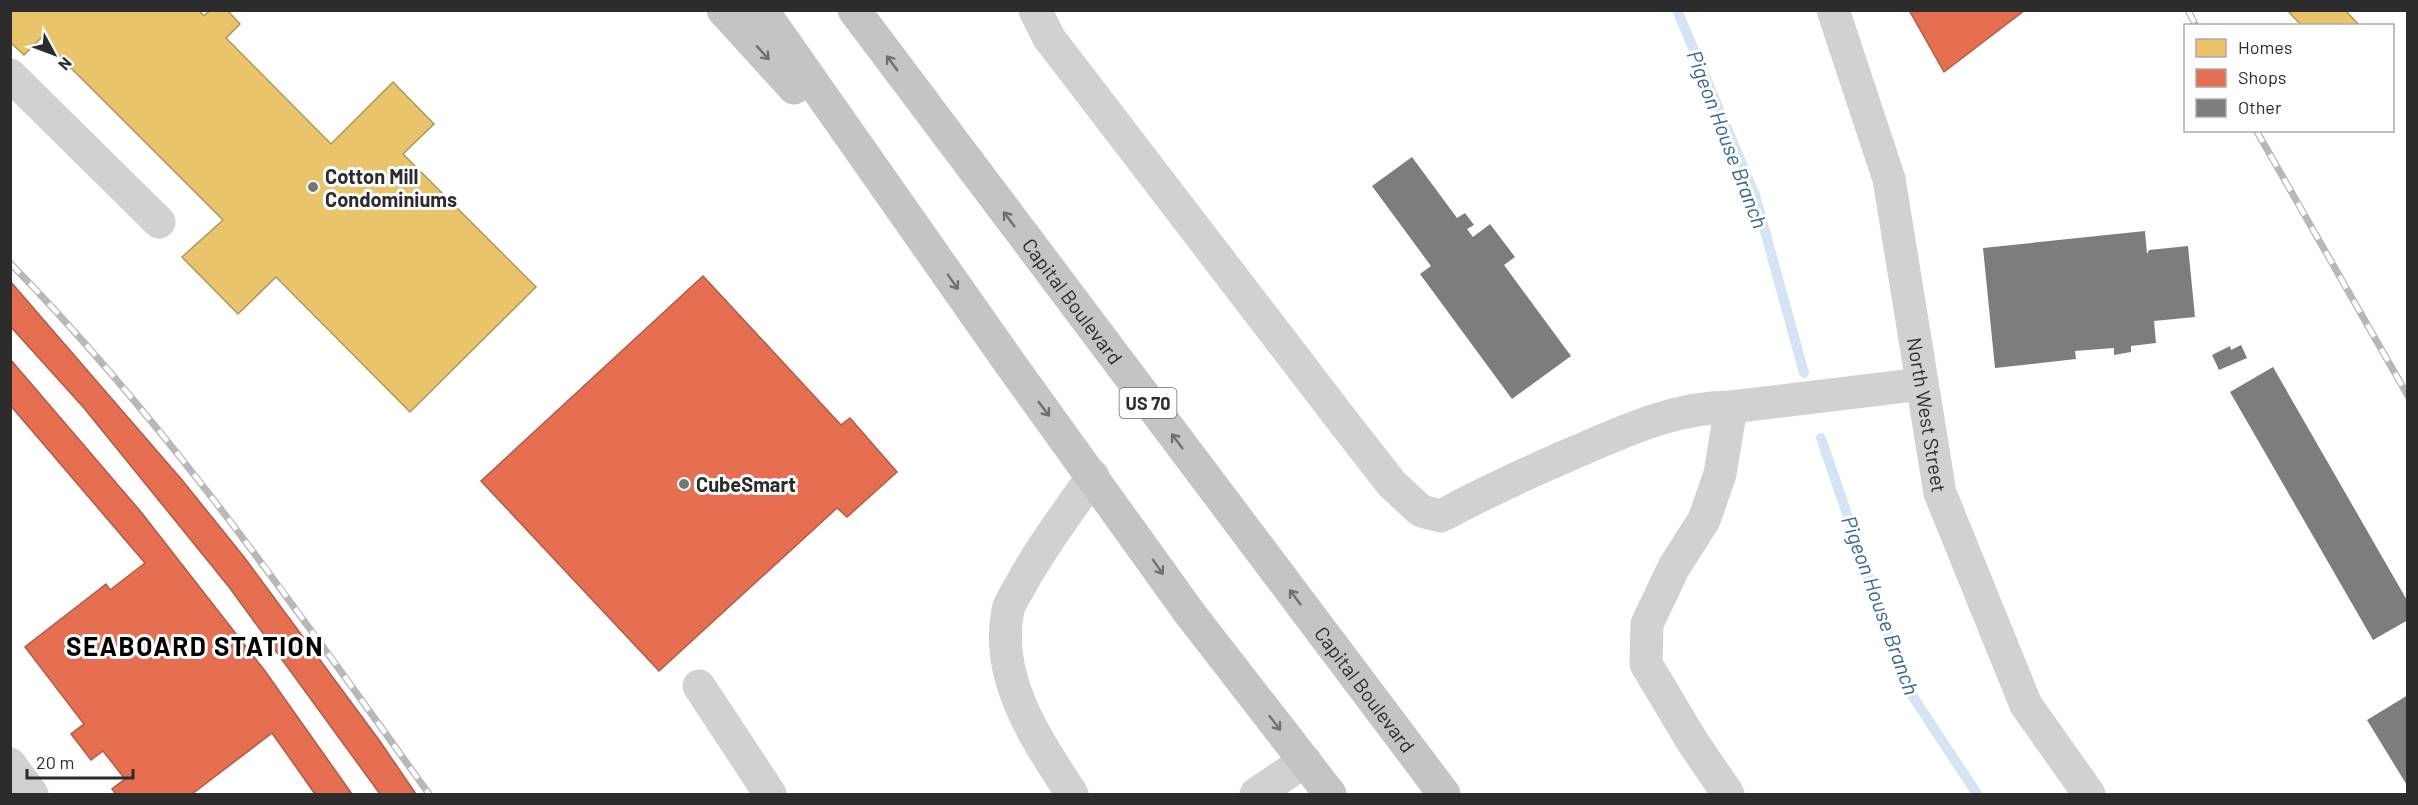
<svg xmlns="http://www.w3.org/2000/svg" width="2418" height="805" viewBox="0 0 2418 805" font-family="Barlow,sans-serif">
  <rect width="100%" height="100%" fill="#fff"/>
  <path fill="#e9c46a" stroke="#b09657" stroke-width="1.5" d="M10,10H199L204,16L210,10H227L240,24L226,38L331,144L393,82L434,124L403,154L536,287L410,412L276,277L238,314L182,257L223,220L41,38L24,55L10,42Z
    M2287,10H2345L2360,26H2302Z"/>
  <path fill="#e76f51" stroke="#af5b46" stroke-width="1.5" d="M1909,10H2025L1944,72Z
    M703,276L841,425L850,418L897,472L847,517L837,508L659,671L481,481Z
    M10,281L182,480L244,557L379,740L416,794H380L229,587L84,408L10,326Z
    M10,359L141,512L265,671L352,794H315L272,733L192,794H116L112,789L125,779L103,751L91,760L71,734L84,724L25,647L106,584L110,590L145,563L10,405Z"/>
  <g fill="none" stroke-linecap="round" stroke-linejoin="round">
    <path stroke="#d4e4f2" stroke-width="10" d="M1677,10L1755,195L1804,373
      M1821,438L1906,686L1977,794"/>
  </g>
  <path fill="#7d7d7d" d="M1412,157L1457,218L1465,213L1474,225L1467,229L1473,237L1490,224L1515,257L1504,265L1571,356L1512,399L1420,274L1431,266L1372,186Z
    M2145,231L2147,254L2149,250L2188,246L2195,317L2154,321L2156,343L2131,346V352L2114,355V348L2075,351L2076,359L1995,368L1983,248Z
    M2241,345L2247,358L2219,370L2212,355L2230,346L2231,350Z
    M2273,367L2408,602V620L2373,640L2230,392Z
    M2408,695V787L2367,720Z"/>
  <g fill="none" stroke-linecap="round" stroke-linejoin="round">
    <g stroke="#d1d1d1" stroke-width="33">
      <path d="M1035,10L1049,38L1345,424L1392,484L1421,511L1441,516C1486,492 1531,471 1578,451C1627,430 1676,407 1731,407L1922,384"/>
      <path id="s1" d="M1833,10L1889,179L1940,493L2026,705L2089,794"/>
      <path d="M10,75L159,222"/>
      <path d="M699,686L770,794"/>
      <path d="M10,764L32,794"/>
      <path d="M1072,794C1037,740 994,679 1008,610C1010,602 1016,593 1020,586C1041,547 1068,512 1093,476"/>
      <path d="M1256,794L1305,761"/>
      <path d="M1728,794L1692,741L1646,664L1647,624L1674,567L1704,520L1720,474L1731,407"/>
    </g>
    <g stroke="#c4c4c4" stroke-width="33">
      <path d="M723,10L794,88"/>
      <path d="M762,10L1009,362L1191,615L1330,794"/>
      <path id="s2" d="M854,10L1444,794"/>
    </g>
    <g stroke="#b8b8b8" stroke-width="7">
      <path id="rail" d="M2188,10L2196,26
        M2256,130L2408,396
        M10,263C168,424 298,612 429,794"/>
    </g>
    <use href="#rail" stroke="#fff" stroke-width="4.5" stroke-dasharray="14" stroke-linecap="butt"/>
  </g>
  <defs><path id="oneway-shaft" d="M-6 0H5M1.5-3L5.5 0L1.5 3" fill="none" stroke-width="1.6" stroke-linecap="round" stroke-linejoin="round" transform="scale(1.5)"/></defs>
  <g stroke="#707070">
    <use href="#oneway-shaft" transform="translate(763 53) rotate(48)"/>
    <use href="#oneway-shaft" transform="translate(892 63) rotate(-126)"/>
    <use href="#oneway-shaft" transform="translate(1009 219) rotate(-127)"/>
    <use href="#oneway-shaft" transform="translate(953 282) rotate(55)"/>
    <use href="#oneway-shaft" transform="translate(1044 409) rotate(53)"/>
    <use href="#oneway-shaft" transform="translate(1177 441) rotate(-127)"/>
    <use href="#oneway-shaft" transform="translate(1158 567) rotate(55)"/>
    <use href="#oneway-shaft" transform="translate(1295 597) rotate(-127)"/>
    <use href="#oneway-shaft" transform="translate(1275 723) rotate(52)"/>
  </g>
  <g fill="#767676" stroke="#fff" stroke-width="2">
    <circle cx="313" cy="187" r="6"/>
    <circle cx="684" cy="484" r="6"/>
  </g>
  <g text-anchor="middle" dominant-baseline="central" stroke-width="6" stroke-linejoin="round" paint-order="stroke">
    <rect fill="#fff" stroke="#6b6b6b" stroke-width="1.5" x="1119.5" y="388" width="57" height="30" rx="4.5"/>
    <g font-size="18" font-weight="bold" fill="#2c2c2c">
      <text x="1148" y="403">US 70</text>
    </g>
    <g font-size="20" font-weight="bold" fill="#2c2c2c" stroke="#fff" text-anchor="start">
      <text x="325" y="176">Cotton Mill<tspan x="325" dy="23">Condominiums</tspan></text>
      <text x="696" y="484">CubeSmart</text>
    </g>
    <g font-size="20" fill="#2c2c2c" stroke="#fff">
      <text stroke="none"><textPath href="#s2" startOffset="364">Capital Boulevard</textPath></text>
      <text stroke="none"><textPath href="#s1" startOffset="417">North West Street</textPath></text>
      <text stroke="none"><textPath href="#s2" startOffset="850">Capital Boulevard</textPath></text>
    </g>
    <g font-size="21" font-style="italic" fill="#346793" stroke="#fff">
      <text transform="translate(1728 139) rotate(69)">Pigeon House Branch</text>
      <text transform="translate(1881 605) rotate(70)">Pigeon House Branch</text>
    </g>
    <g font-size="26" font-weight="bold" letter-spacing="1.5" fill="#000" stroke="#fff">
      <text x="195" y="645">SEABOARD STATION</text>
    </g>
  </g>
  <rect width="2418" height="805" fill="none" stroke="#2c2c2c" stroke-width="24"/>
  <rect x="2184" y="24" width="210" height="108" fill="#ffffff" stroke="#ababab" stroke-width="1.5"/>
  <rect x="2196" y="39" width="30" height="18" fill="#e9c46a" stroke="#ababab" stroke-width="1.5"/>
  <text x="2238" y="54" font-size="18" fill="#2c2c2c">Homes</text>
  <rect x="2196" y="69" width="30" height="18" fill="#e76f51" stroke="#ababab" stroke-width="1.5"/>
  <text x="2238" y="84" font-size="18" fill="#2c2c2c">Shops</text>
  <rect x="2196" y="99" width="30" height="18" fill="#7d7d7d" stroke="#ababab" stroke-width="1.5"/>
  <text x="2238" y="114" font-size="18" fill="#2c2c2c">Other</text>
  <g transform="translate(54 54) rotate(131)" stroke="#ffffff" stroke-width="4.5" paint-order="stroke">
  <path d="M0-4.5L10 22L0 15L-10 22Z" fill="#2c2c2c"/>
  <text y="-9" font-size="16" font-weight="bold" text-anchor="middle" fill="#2c2c2c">N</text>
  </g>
  <path d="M27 769v9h106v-9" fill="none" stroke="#2c2c2c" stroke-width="3"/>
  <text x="36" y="769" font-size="18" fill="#2c2c2c" stroke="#ffffff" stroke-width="4.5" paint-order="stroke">20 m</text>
</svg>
